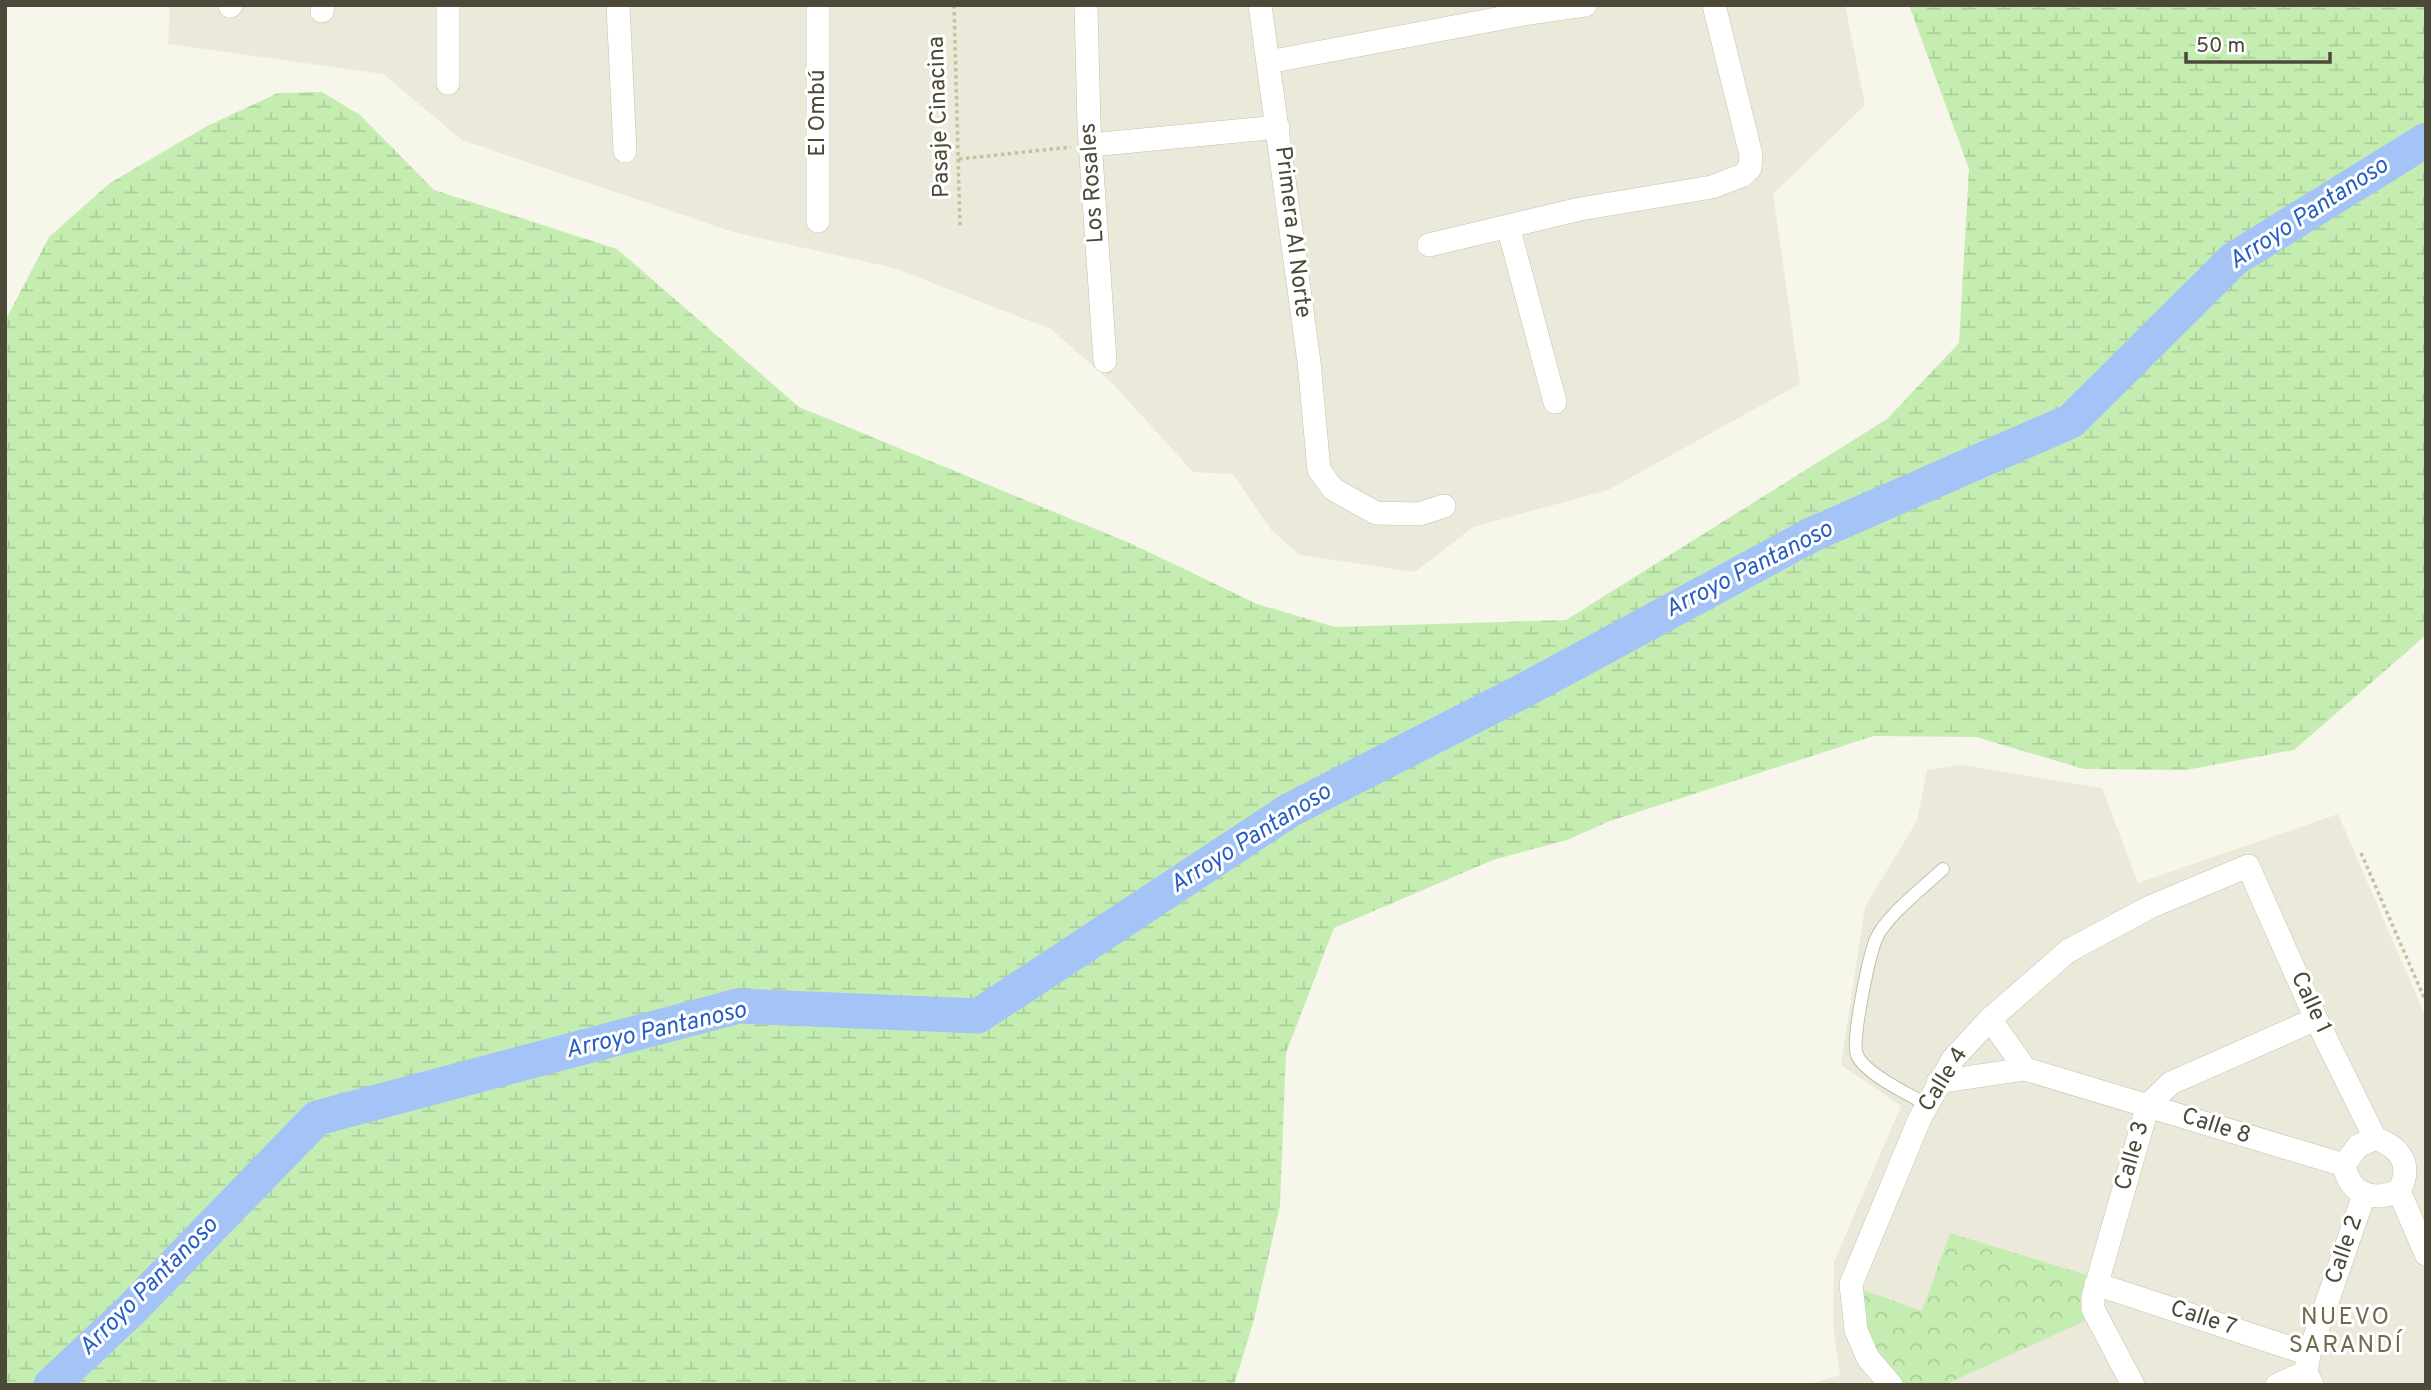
<svg xmlns="http://www.w3.org/2000/svg" width="2431" height="1390" viewBox="0 0 2431 1390" font-family="Overpass,sans-serif">
  <defs>
    <pattern id="wetland-marsh" width="20" height="14" patternUnits="userSpaceOnUse" patternTransform="scale(1.75)"><rect width="20" height="14" fill="#c5edb2"/><path d="M1 5h8M5 5V1M11 12h8M15 12V8" fill="none" stroke="#abcd9a"/></pattern>
    <pattern id="park-crowns" width="20" height="18" patternUnits="userSpaceOnUse" patternTransform="scale(1.75)"><rect width="20" height="18" fill="#c5edb2"/><path d="M2 6a3 3 0 1 1 6 0M12 15a3 3 0 1 1 6 0" fill="none" stroke="#abcd9a"/></pattern>
  </defs>
  <rect width="100%" height="100%" fill="#f7f6eb"/>
  <path fill="#ebe9d9" d="M170,5H1845L1865,105L1773,194L1800,384L1608,490L1473,527L1415,572L1300,555L1272,531L1233,474L1193,472L1112,383L1051,329L894,268L733,232L462,140L383,74L168,44Z
    M1961,765L2102,788L2138,883L2338,814L2426,1018V1385H1807L1840,1375L1833,1326L1834,1262L1901,1106L1841,1065L1865,907L1917,821L1927,770Z"/>
  <path fill="url(#wetland-marsh)" d="M1909,5H2426V635L2294,750L2186,770L2084,769L1976,737L1874,736L1610,821L1567,840L1493,860L1334,928L1286,1053L1280,1205L1254,1320L1234,1385H5V321L49,237L110,183L207,126L278,93L322,92L360,115L434,190L617,249L799,407L1132,544L1257,604L1335,627L1566,620L1887,419L1959,343L1969,169Z"/>
  <path fill="url(#park-crowns)" d="M1950,1233L2087,1275L2084,1288L2087,1320L1944,1385H1898C1879,1358 1854,1324 1864,1290L1922,1311Z"/>
  <g fill="none" stroke-linecap="round" stroke-linejoin="round">
    <path stroke="#a4c3f7" stroke-width="35" d="M51,1385L130,1311L317,1118L738,1006L978,1016L1290,810L1521,692L1811,535L2071,421L2234,259L2426,140"/>
    <g stroke="#c3c1ad" stroke-width="14">
      <path id="lane" d="M1927,1105C1909,1094 1865,1074 1857,1055C1851,1041 1869,956 1876,939C1886,916 1924,887 1943,869"/>
    </g>
    <g stroke="#c3c1ad" stroke-width="24">
      <path id="street" d="M448,5V83
        M618,5L625,151
        M818,5V221
        M1086,5L1089,126L1105,361
        M1260,5L1309,362L1319,470L1333,489L1376,513L1419,514L1444,506
        M230,6L231,5
        M322,11L323,5
        M1268,62L1529,13L1585,5
        M1091,145L1278,127
        M1508,226L1555,402
        M1429,245L1580,209L1712,187L1743,175L1750,168L1751,155L1714,5
        M1990,1019L2025,1069L2344,1165
        M1938,1082L2025,1069
        M2375,1138C2401,1148 2413,1165 2399,1191C2372,1202 2350,1195 2344,1165L2358,1146Z
        M2399,1191L2426,1254
        M2096,1284L2309,1354
        M1891,1385L1868,1358L1856,1330L1851,1284L1920,1118L1953,1059L1990,1019L2068,951L2150,907L2248,866L2316,1019L2375,1138
        M2133,1385L2093,1309V1297L2148,1105L2171,1083L2316,1019
        M2277,1385L2306,1372
        M2312,1385L2306,1372L2309,1354L2364,1195"/>
    </g>
    <path stroke="#c6c19d" stroke-width="3.5" stroke-dasharray="3.5 3.5" stroke-linecap="butt" d="M954,5L960,228
      M959,159L1071,147
      M2361,853L2426,1002"/>
    <use href="#lane" stroke="#fff" stroke-width="12"/>
    <use href="#street" stroke="#fff" stroke-width="23"/>
  </g>
  <g text-anchor="middle" dominant-baseline="central" stroke-width="6" stroke-linejoin="round" paint-order="stroke">
    <g font-size="23" fill="#4c4938" stroke="#fff">
      <text transform="translate(818 113) rotate(-90)">El Ombú</text>
      <text transform="translate(940 117) rotate(-92)">Pasaje Cinacina</text>
      <text transform="translate(1093 183) rotate(-94)">Los Rosales</text>
      <text transform="translate(1292 232) rotate(83)">Primera Al Norte</text>
      <text transform="translate(2310 1003) rotate(65)">Calle 1</text>
      <text transform="translate(1944 1080) rotate(-58)">Calle 4</text>
      <text transform="translate(2216 1127) rotate(18)">Calle 8</text>
      <text transform="translate(2133 1156) rotate(-74)">Calle 3</text>
      <text transform="translate(2345 1250) rotate(-71)">Calle 2</text>
      <text transform="translate(2203 1319) rotate(18)">Calle 7</text>
    </g>
    <g font-size="24" font-style="italic" fill="#265ec3" stroke="#fff">
      <text transform="translate(2309 214) rotate(-33)">Arroyo Pantanoso</text>
      <text transform="translate(1749 570) rotate(-27)">Arroyo Pantanoso</text>
      <text transform="translate(1251 839) rotate(-32)">Arroyo Pantanoso</text>
      <text transform="translate(656 1031) rotate(-13)">Arroyo Pantanoso</text>
      <text transform="translate(149 1287) rotate(-45)">Arroyo Pantanoso</text>
    </g>
    <g font-size="24" letter-spacing="2" fill="#706a4e" stroke="#fff">
      <text x="2346" y="1318">NUEVO<tspan x="2346" dy="28">SARANDÍ</tspan></text>
    </g>
  </g>
  <rect width="2431" height="1390" fill="none" stroke="#4c4938" stroke-width="14"/>
  <path d="M2186 52v10h144v-10" fill="none" stroke="#4c4938" stroke-width="3.5"/>
  <text x="2196" y="52" font-size="21" fill="#4c4938" stroke="#ffffff" stroke-width="5" paint-order="stroke">50 m</text>
</svg>
